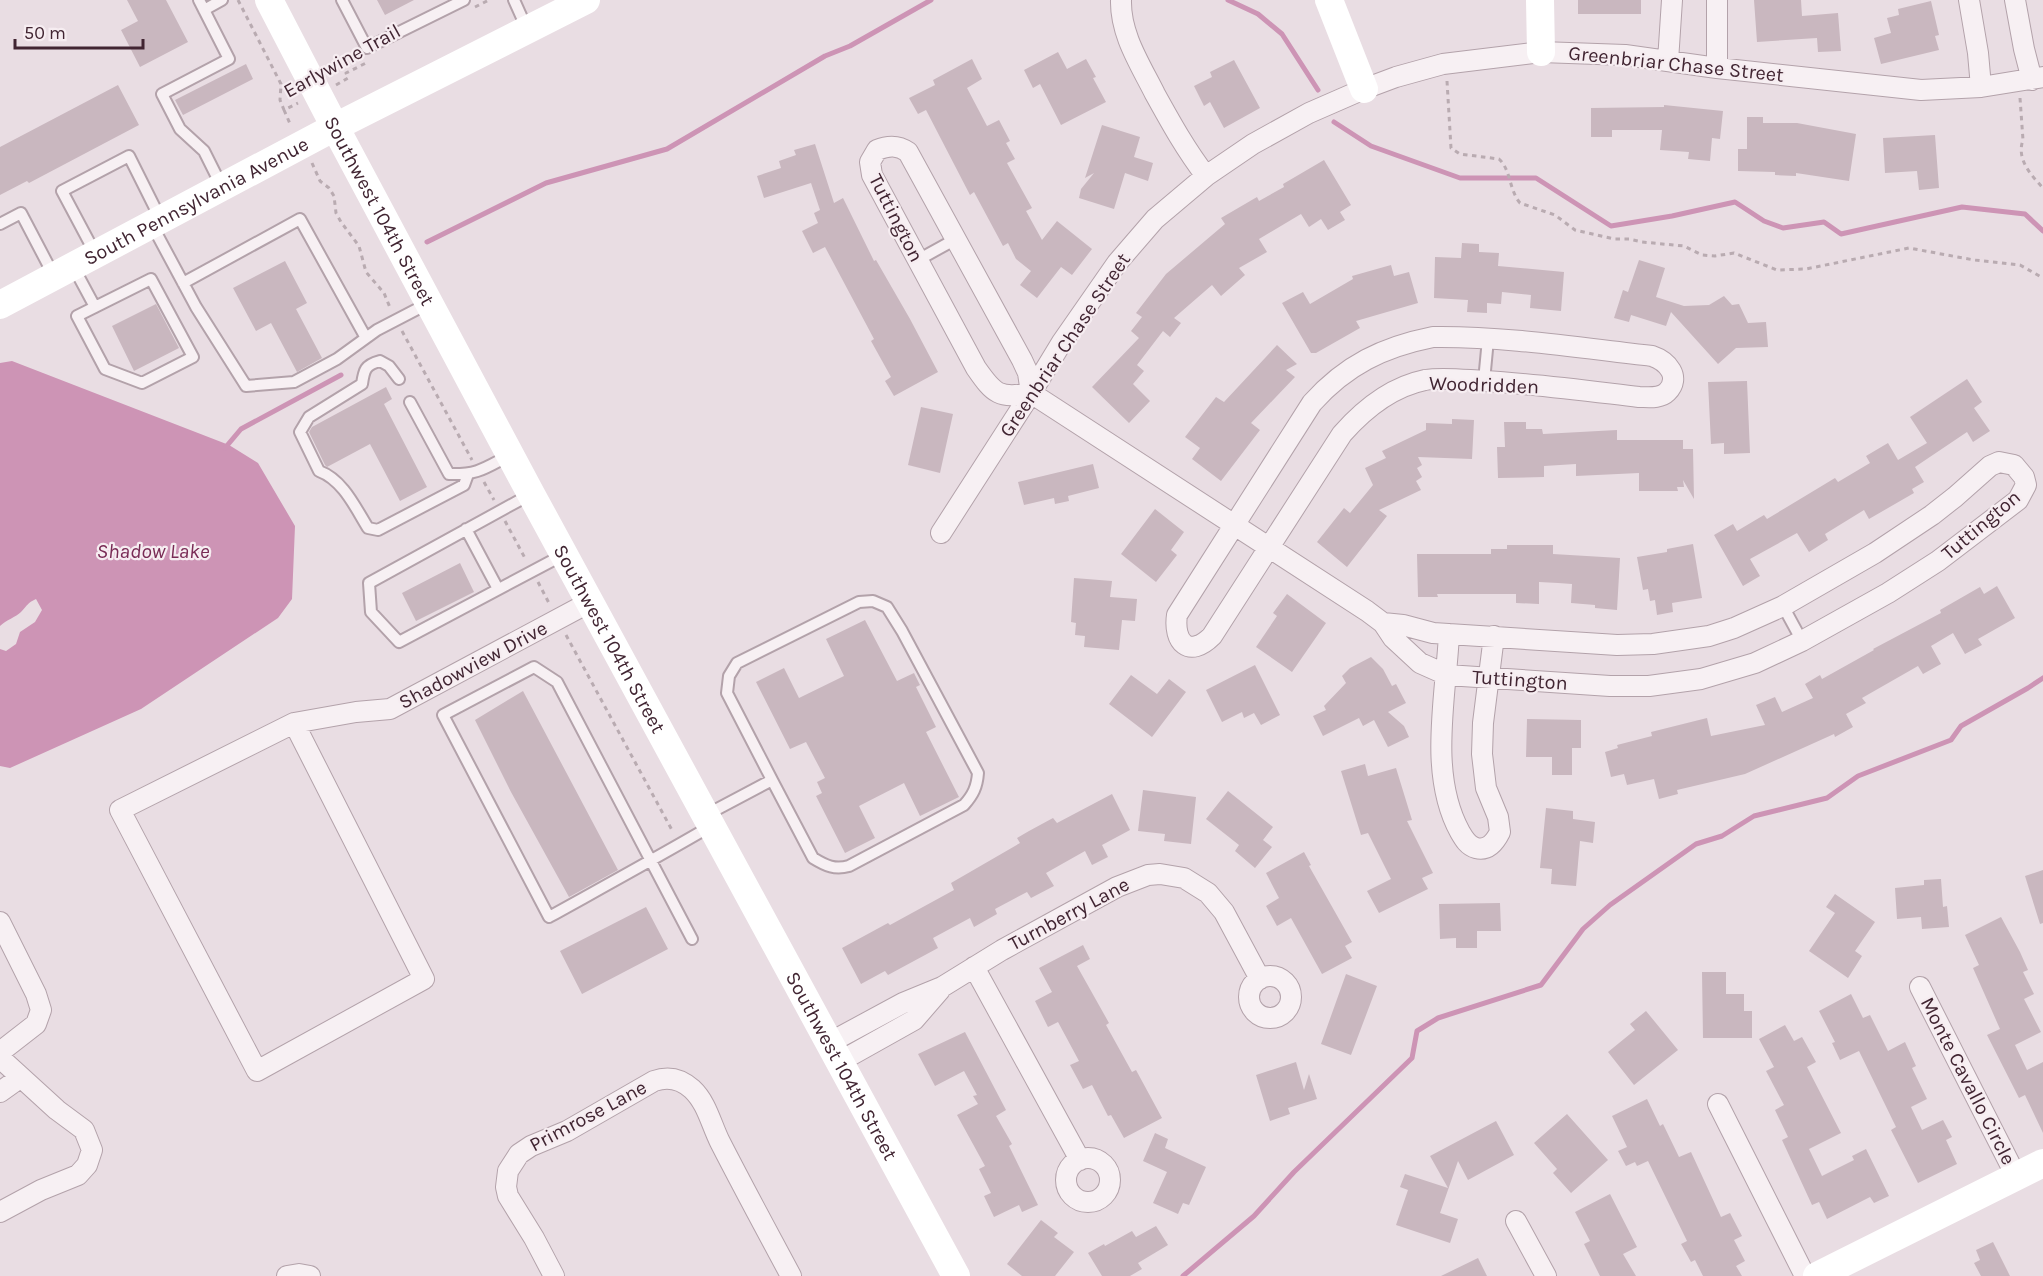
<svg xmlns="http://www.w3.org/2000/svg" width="2043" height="1276" viewBox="0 0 2043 1276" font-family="Karla,sans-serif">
  <rect width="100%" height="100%" fill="#e9dde3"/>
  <path fill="#cd94b5" d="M12,361L229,445L258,463L295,526L292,599L278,618L141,709L10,768L0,766V649L6,651L16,644L20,632L35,622L42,610L36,599C27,603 28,605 21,612C16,617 6,620 0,626V363Z"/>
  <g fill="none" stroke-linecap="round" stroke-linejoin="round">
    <path stroke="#cd94b5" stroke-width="5" d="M1228,0L1258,14L1282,34L1318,90
      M1334,122L1371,146L1460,178H1536L1611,226L1672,216L1735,202L1764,221L1783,228L1824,222L1841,234L1962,207L2025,214L2043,231
      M427,242L546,183L667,149L825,56L850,46L931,0
      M225,448L241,429L341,375
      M1183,1276L1254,1216L1294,1172L1412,1058L1417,1031L1438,1018L1541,985L1583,929L1610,905L1696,844L1722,836L1754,816L1827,798L1858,776L1951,740L1961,726L2028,688L2043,678"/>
  </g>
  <path fill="#c9b7bf" d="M127,0H166L188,42L140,67L121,30L138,21Z
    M377,0H414L385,15Z
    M1578,0H1641V14H1578Z
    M1754,0H1801L1802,16L1838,13L1841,51L1818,52L1817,38L1757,42Z
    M1931,1L1939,35L1935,36L1939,50L1881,64L1874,38L1891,33L1887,18L1899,15L1898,9Z
    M1058,52L1067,69L1086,59L1096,77L1093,78L1106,102L1061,125L1040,84L1033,88L1024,70Z
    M972,59L982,79L967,88L987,126L999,120L1010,141L1006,143L1015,159L1007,163L1032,208L1026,211L1042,240L1057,221L1092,249L1072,275L1061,267L1037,298L1020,285L1031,271L1016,259L1008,243L1003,246L974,192L970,195L926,110L918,114L909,98L935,85L933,80Z
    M1234,60L1260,108L1224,128L1210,102L1204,106L1194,86L1212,77L1210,72Z
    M246,64L253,79L183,115L175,100Z
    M118,85L139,125L29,183L27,181L0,195V147Z
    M1664,105L1723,111L1720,139L1712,138L1710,161L1688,159L1689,152L1660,150L1662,130H1612V137H1591V108L1664,107Z
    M1747,117H1763V123H1797L1856,134L1849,181L1796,173V176L1775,175V172L1738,171V149H1747Z
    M1102,125L1140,137L1134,157L1153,163L1148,181L1125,173L1114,209L1079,198L1081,189L1094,173L1085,178Z
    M1935,135L1939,188L1919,190L1917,171L1885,173L1883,138Z
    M815,144L834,203L843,198L874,261L876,260L910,319L938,372L894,396L885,381L891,377L871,341L874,339L825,247L813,253L802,231L818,223L814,213L820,210L811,183L764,198L757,176L781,168L779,161L796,155L794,150Z
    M1324,160L1351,205L1340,212L1345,220L1328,230L1321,219L1309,227L1301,214L1259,239L1267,252L1239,268L1245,275L1221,296L1212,285L1174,318L1181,323L1170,337L1163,331L1137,365L1144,371L1133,384L1150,401L1129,423L1092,387L1139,338L1131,331L1142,317L1136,313L1166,274L1225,224L1221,218L1257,197L1259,201L1284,187L1283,184Z
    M1462,243L1479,244V252L1499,253L1498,266L1564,272L1561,311L1530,308L1531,295L1502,292L1501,304L1487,303V313L1467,312L1468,300L1434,298L1435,257L1461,258Z
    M1639,260L1665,268L1656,297L1684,306L1709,305L1724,296L1732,305L1739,304L1748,323L1766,322L1768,347L1736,348L1718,364L1671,312L1666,326L1631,315L1629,322L1614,318L1623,290L1628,292Z
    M285,261L307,303L296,309L322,358L297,372L271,323L256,331L233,288Z
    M1391,265L1394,276L1409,272L1418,303L1356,321L1360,328L1316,353H1311L1282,303L1303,292L1310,304L1353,279L1352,276Z
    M156,304L179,348L134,371L112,326Z
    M1277,345L1297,364L1286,370L1295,377L1251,423L1260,430L1221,481L1192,459L1200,448L1185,437L1216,397L1224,402Z
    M1967,379L1982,402L1974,408L1990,431L1973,442L1967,432L1915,467L1924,482L1912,489L1914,493L1869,519L1864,510L1825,534L1828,540L1809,552L1797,533L1750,559L1760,576L1743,586L1714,535L1733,524L1737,531L1764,515L1767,519L1835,478L1838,482L1870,463L1866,456L1888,443L1898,460L1927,443L1910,417Z
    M1747,381L1750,453L1724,454V443L1711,444L1708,382Z
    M386,387L392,399L384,404L427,487L400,501L370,444L327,467L325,465L309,432L312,427Z
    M921,407L953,414L940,473L908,465Z
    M1452,419L1474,420L1472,459L1418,457L1422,465L1417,468L1422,477L1416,481L1421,490L1379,510L1387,516L1347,567L1317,542L1344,508L1350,513L1373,485L1365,468L1386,458L1382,451L1426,430V423L1452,424Z
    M1504,422H1526V429H1542L1543,434L1617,430V440H1683V449H1693L1694,499L1683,480L1684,487H1677L1678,491H1639V473L1576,476V464L1544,466V477L1498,478L1497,447H1505Z
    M1093,464L1099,488L1068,496L1069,501L1055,504L1054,498L1024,505L1018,482Z
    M1155,509L1184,532L1171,550L1177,555L1156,582L1121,554Z
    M1693,544L1702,598L1672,603L1673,612L1657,615L1655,600L1650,601L1648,589L1643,590L1637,557L1667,552V549Z
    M1507,545H1553V554L1620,558L1617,610L1595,608V605L1571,603L1572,584L1558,583L1539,582V604L1516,603V594H1437L1438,597H1418L1417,554H1491V549H1507Z
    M460,563L474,592L416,621L402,593Z
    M1074,578L1112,581L1110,597L1137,599L1135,621L1122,620L1119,650L1084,647L1085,636L1075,635L1076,623L1071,622Z
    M1997,586L2015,618L1978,639L1982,645L1965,654L1953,633L1931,646L1941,664L1923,674L1918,666L1862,698L1866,703L1846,714L1853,727L1835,737L1834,734L1745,774L1677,790L1678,794L1659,799L1654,779L1627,785L1624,774L1611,777L1605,752L1618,748L1617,745L1652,736L1651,732L1707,718L1711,736L1765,725L1756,705L1775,697L1782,712L1813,698L1805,684L1820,675L1822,679L1874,650L1873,649L1941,613L1940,610L1980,587L1984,594Z
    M1287,594L1326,623L1292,672L1256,647L1277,616L1273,613Z
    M865,620L897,681L914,673L920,685L916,687L936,727L926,732L959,797L920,816L904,783L859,806L875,838L845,853L816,796L822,793L817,782L825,778L806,742L790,749L756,682L784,668L799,698L844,676L826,639Z
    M1371,657L1383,669L1392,686L1396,684L1406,703L1388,712L1404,726L1409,737L1388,747L1374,720L1363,726L1359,718L1323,736L1313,716L1326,710L1324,706L1346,683L1342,676L1350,668Z
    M1255,665L1280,715L1261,725L1254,713L1244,718L1242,712L1222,722L1206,690Z
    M1131,675L1157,694L1169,679L1186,692L1152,737L1109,704Z
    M523,691L618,870L569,897L511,792L475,720Z
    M1527,719L1581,720V748H1572V775H1552V757H1526Z
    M1365,764L1368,776L1396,768L1412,820L1407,821L1433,873L1422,878L1428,889L1379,913L1367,891L1391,879L1368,833L1361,835L1341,771Z
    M1143,790L1196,797L1191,844L1164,841L1165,834L1138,831Z
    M1228,791L1273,827L1263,840L1272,847L1255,868L1235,851L1239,845L1206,819Z
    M1112,794L1130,830L1102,845L1108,857L1092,865L1085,851L1046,873L1054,886L1031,898L1027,892L995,909L997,914L974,927L970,918L933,938L938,948L888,975L885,971L861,984L842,948L888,923L890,925L954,890L951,883L1020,843L1017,838L1029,831L1053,818L1057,823Z
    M1546,808L1573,811V819L1595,822L1593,843L1580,841L1576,886L1551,884L1552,869L1540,868Z
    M1304,852L1311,865L1309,866L1352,942L1345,946L1352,958L1322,974L1291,918L1277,926L1266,906L1279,898L1266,873Z
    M2043,870V923L2040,924L2025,876Z
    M1941,879L1943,907L1947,906L1949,927L1922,929L1921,917L1897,919L1895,888L1924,885V880Z
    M1835,894L1875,922L1855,951L1862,956L1848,978L1809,951L1835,913L1826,907Z
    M1500,903L1501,931H1477V948H1456V938L1440,939L1439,904Z
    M646,907L668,949L582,994L560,951Z
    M2001,917L2020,952L2028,970L2023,972L2034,994L2024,999L2041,1032L2015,1045L2027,1070L2043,1062V1133L2025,1095L2019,1098L1987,1035L2000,1029L1973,968L1979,965L1965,935Z
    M1083,945L1090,959L1077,966L1109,1023L1106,1025L1132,1072L1136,1070L1162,1118L1124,1138L1111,1115L1108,1116L1092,1085L1083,1089L1070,1065L1079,1061L1058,1022L1048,1027L1035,1001L1052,992L1039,968Z
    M1702,972H1726V994H1744V1011H1752V1038H1703Z
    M1346,974L1377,986L1351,1055L1321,1044Z
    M1851,994L1863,1018L1870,1015L1888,1051L1905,1042L1916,1066L1912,1068L1927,1099L1911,1107L1922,1130L1943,1120L1952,1137L1946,1140L1957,1164L1918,1183L1891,1130L1896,1127L1859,1051L1840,1060L1832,1043L1835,1042L1819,1011Z
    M1646,1011L1678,1050L1634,1085L1608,1052L1635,1030L1630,1024Z
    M1785,1025L1794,1041L1802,1037L1816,1062L1807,1067L1841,1133L1809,1149L1822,1176L1854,1160L1852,1156L1866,1149L1889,1196L1874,1203L1870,1197L1827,1219L1819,1202L1812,1205L1782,1140L1788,1137L1775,1110L1784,1105L1766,1071L1774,1067L1759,1039Z
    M965,1032L1006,1110L996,1116L1012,1144L1009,1146L1038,1205L1022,1212L1019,1205L994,1217L984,1196L991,1193L979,1169L985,1166L957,1115L978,1104L973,1096L977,1095L964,1071L935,1086L918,1054Z
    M1296,1062L1304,1090L1309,1074L1317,1099L1288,1108L1290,1114L1270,1121L1256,1075Z
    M1647,1099L1660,1126L1663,1124L1679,1157L1691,1152L1721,1217L1730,1213L1742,1236L1734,1240L1745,1261L1736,1266L1742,1276H1703L1695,1260L1691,1262L1681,1244L1687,1241L1648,1161L1637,1166L1635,1162L1626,1166L1618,1151L1627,1147L1612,1116Z
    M1567,1114L1608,1160L1571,1193L1553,1173L1557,1169L1534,1143Z
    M1496,1121L1514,1155L1468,1180L1458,1161L1440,1213L1458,1219L1450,1243L1396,1225L1408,1190L1400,1187L1405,1174L1448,1188L1430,1156Z
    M1155,1133L1168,1139L1165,1148L1206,1167L1189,1205L1183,1203L1178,1214L1153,1203L1167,1172L1143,1161Z
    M1610,1194L1637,1247L1623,1254L1636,1276H1600L1584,1244L1590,1241L1575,1212Z
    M1041,1220L1058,1233L1054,1237L1074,1252L1055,1276H1022L1007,1264Z
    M1156,1226L1168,1245L1138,1263L1142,1269L1130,1276H1102L1088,1253L1104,1244L1105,1246L1132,1231L1136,1237Z
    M1993,1242L2010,1276H1981L1974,1263L1980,1260L1976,1250Z
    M1478,1258L1487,1276H1441Z"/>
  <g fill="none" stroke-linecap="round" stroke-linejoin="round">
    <g stroke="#b3a2aa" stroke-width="14">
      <path id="lane" d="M199,0L229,59L162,94L180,129L204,151L222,187
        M342,0L367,48L464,0
        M514,0L527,29
        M204,10L222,0
        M0,224L21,213L54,276
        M152,225L196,307L246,386L294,382L337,359L377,330L427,304
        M95,253L62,191L129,156L161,220
        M918,260L956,239
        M74,268L95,307
        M151,279L193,357L142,383L105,369L77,316Z
        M183,283L300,219L366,338
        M399,379L389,366L380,361C365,365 364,370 362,384L309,417L300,432L319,471C343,480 355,507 368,528L378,530L464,485L468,474
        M1484,381L1488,339
        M410,402L449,474C478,475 485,468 510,455
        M531,494L369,583L371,612L399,642L563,555
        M466,529L498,589
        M1783,606L1802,641
        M706,815L772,780L813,858C826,866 835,870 849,866L964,805C973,795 977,787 978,773L902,631L887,607L873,601L859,602L737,663L729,676L727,693L772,780
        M692,939L557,682L534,667L443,715L549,917C603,887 658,857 711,826"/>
    </g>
    <g stroke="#b3a2aa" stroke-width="22">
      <path id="street" d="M1121,0C1120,34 1140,64 1155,94C1171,123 1186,150 1206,176
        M1969,0L1978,53L1981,87
        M2015,0L2024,49L2032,80
        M1668,61L1672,0
        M1717,68V0
        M1433,337C1506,336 1580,348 1652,356C1667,361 1682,377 1667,392C1660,399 1648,397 1639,397C1588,391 1536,384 1484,381C1465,380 1444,377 1425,380C1391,387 1364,409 1342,434L1212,636C1189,659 1173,642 1177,615L1312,403C1346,365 1383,347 1433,337Z
        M1031,393L1028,373L1022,360L908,152C898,145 889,145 877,150L870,162L872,175L976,368C994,394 999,399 1031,393L1367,611L1383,623L1393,638L1420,663L1447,675L1610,686H1649L1701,679L1755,663L1802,641L1888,593L1938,561L2018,500L2026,485L2024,477L2014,465L1999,462L1990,466L1955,497L1932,515L1875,553L1783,606L1734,628L1709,636L1653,644L1617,645L1433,633L1403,625L1383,623
        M941,533L1031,393L1062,342L1117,263L1155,219L1206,176L1253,144L1309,113L1364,89L1396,77L1443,64L1541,52L1625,55L1717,68L1921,90L1981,87L2043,77
        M1449,634C1446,697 1428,774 1460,832C1464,839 1468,846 1476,848C1488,851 1495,842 1500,832L1498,817L1486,788L1482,754L1483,723L1494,636
        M294,723L424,979L257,1071L120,810L294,723L356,712L390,709L590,602
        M0,922L36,994L41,1010L36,1024L0,1052
        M974,967L1080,1160
        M1249 997a21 21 0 1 1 42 0a21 21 0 1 1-42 0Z
        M1920,987L2016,1176
        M829,1043L903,1003L942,987L1002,950L1117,887L1148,875L1160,874L1184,878L1208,893L1224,912L1260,979
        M0,1058L57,1110L84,1130L92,1150L87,1165L78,1175L41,1190L0,1212
        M839,1062L914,1020L940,990
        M0,1092L21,1077
        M1718,1104L1805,1276
        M1066 1180a22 22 0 1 1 44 0a22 22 0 1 1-44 0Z
        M1516,1221L1546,1276
        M287,1276L299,1274L310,1276
        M554,1276L534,1238L508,1196L506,1187L508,1171L519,1154L531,1146L567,1131L654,1081C668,1076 681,1079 692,1089C707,1103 711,1124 720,1142C743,1187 767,1231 791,1276"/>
    </g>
    <path stroke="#b9abb1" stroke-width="3" stroke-dasharray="4.5 4.5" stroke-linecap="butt" d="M238,0L281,84L280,100L284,110L298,103
      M475,7L489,0
      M1447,81L1451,148L1460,154L1499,159C1511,170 1509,190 1520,203L1555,215L1575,230L1614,239H1629L1642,242L1684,246L1702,255L1715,256L1734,253L1777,270L1806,269L1909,248L1974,260L2020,265L2043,278
      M336,85L348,78L346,73L368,62
      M2020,98L2023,140C2016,159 2031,175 2043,188
      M284,110L291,126
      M312,163L320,181L329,188L334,196L336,213L341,222L359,246L366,272L384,293L391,310
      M402,331L472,460
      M484,482L494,500
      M505,521L526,560
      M538,582L550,605
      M566,635L673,832"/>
    <use href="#lane" stroke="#f7f0f3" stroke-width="10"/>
    <use href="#street" stroke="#f7f0f3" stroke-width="20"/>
    <g stroke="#fff" stroke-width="28">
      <path id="s1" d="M269,0L335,127L531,494L956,1276"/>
      <path d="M1329,0L1364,89"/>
      <path d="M1540,0L1541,52"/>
      <path id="s2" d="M0,305L335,127L586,0"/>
      <path d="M1817,1276L2043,1163"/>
    </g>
  </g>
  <g text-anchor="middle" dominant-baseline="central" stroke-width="4.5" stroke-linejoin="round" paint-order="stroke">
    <g font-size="20" fill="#412532" stroke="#f6edf1">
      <text transform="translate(342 61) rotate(-29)">Earlywine Trail</text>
      <text transform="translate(1676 64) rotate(6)">Greenbriar Chase Street</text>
      <text stroke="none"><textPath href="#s2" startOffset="222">South Pennsylvania Avenue</textPath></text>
      <text stroke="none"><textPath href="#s1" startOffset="238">Southwest 104th Street</textPath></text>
      <text transform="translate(896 218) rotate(63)">Tuttington</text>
      <text transform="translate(1065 345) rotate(-56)">Greenbriar Chase Street</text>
      <text transform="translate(1484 385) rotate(2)">Woodridden</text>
      <text transform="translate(1981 525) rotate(-40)">Tuttington</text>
      <text stroke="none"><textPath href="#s1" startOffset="724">Southwest 104th Street</textPath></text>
      <text transform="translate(473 665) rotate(-28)">Shadowview Drive</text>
      <text transform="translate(1520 680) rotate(4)">Tuttington</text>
      <text transform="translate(1069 914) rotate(-28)">Turnberry Lane</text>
      <text stroke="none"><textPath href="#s1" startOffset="1210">Southwest 104th Street</textPath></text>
      <text transform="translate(1968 1081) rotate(63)">Monte Cavallo Circle</text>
      <text transform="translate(588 1116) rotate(-28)">Primrose Lane</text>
    </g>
    <g font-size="21" font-style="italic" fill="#792b55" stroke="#f6edf1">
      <text x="153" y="551">Shadow Lake</text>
    </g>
  </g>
  <path d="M15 39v9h128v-9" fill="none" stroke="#412532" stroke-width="3"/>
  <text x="24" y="39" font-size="18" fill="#412532" stroke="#f6edf1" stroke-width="4.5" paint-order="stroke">50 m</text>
</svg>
